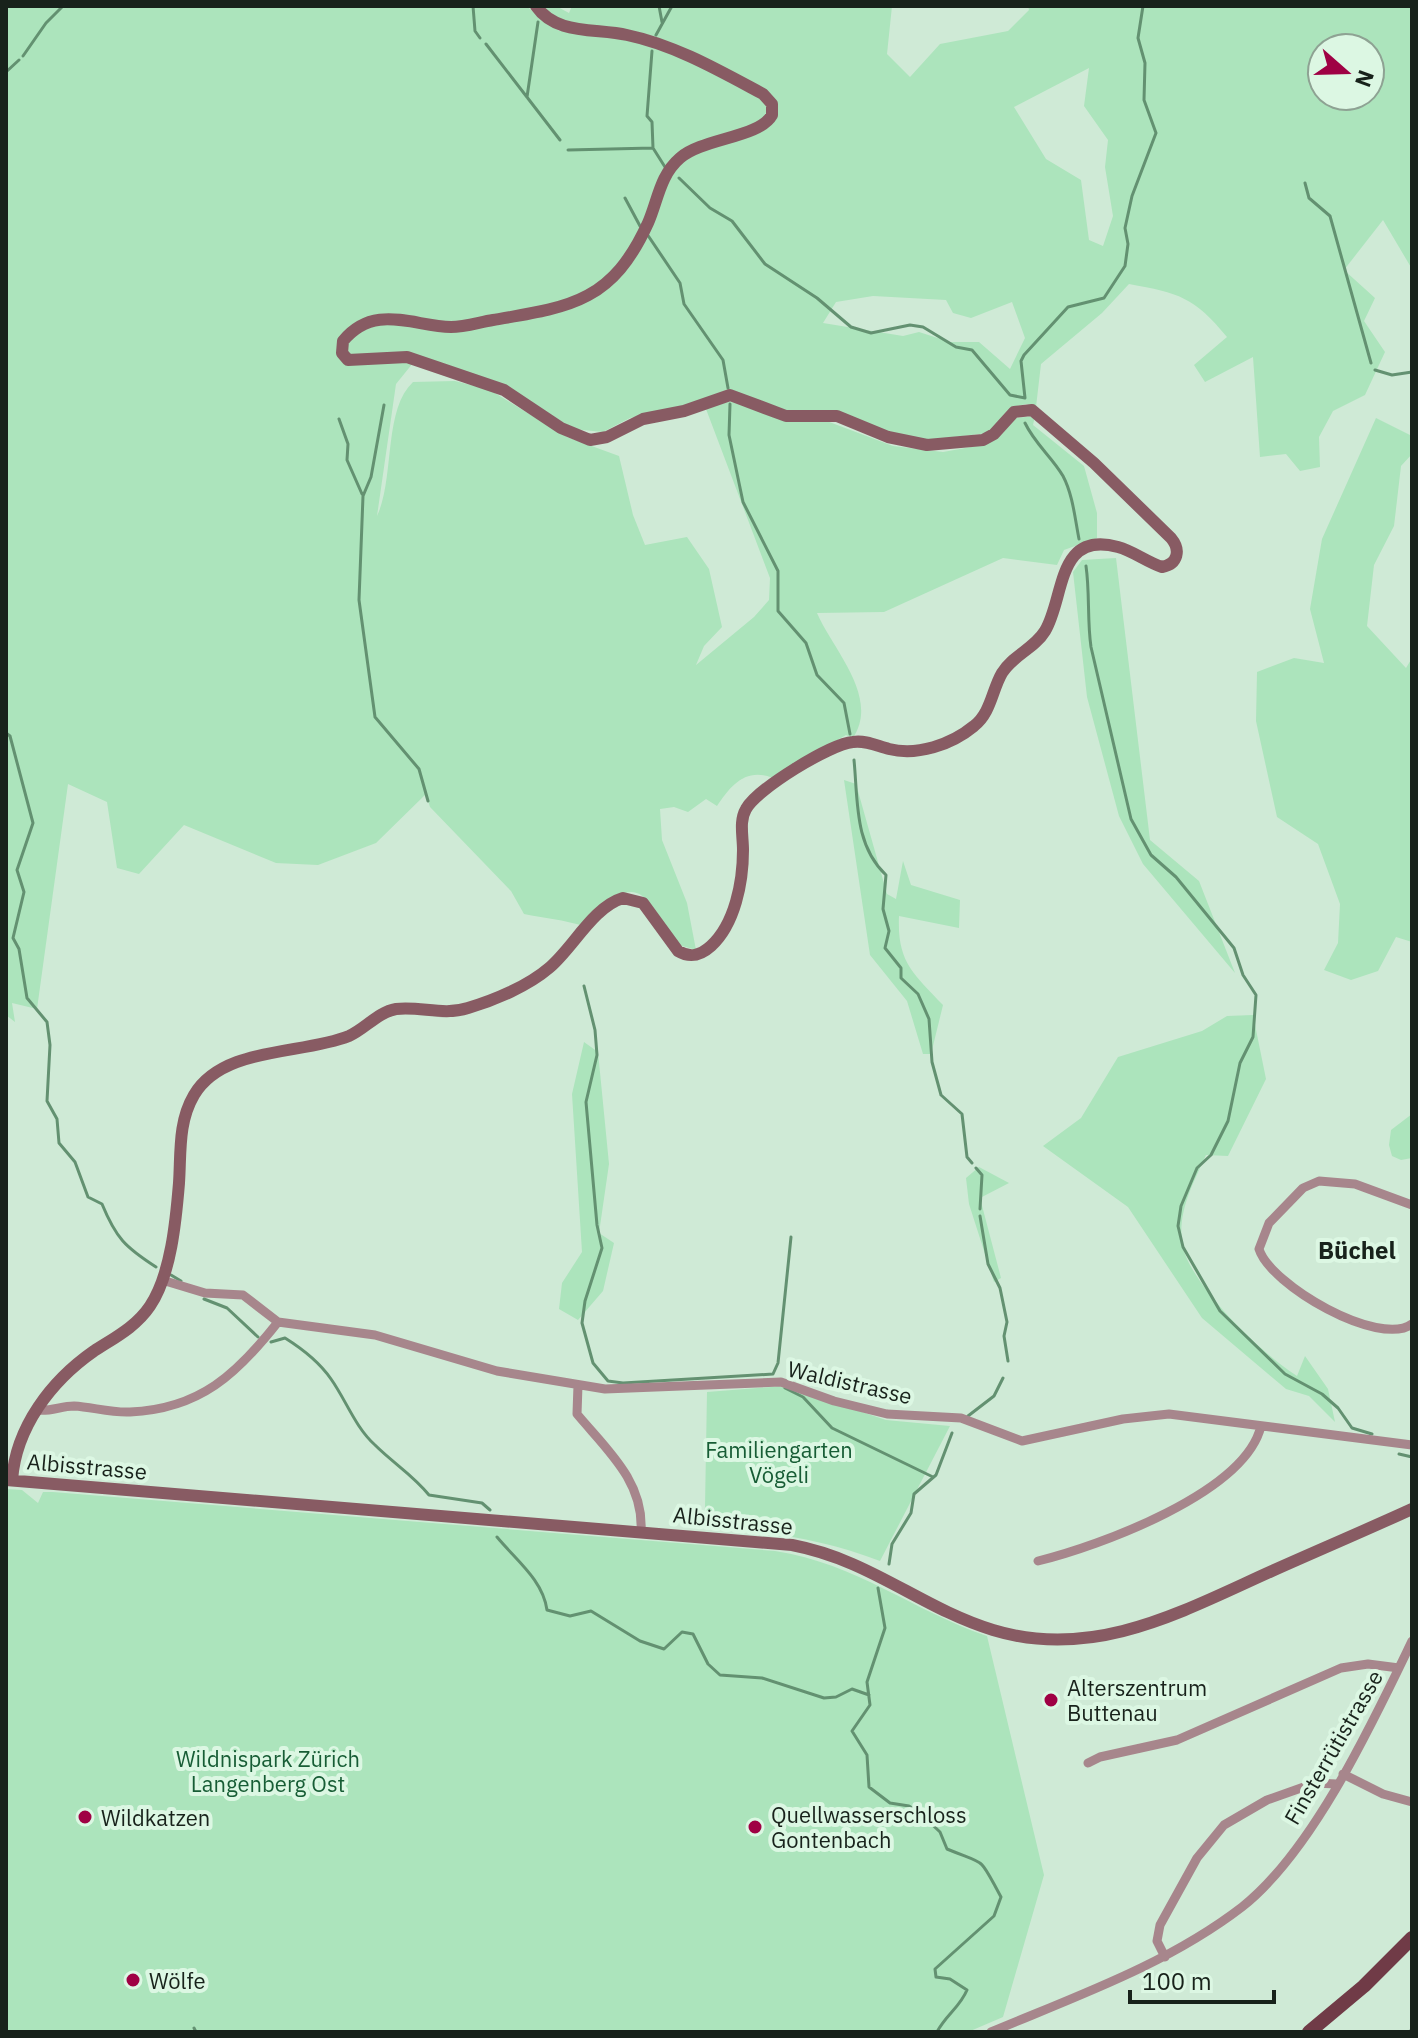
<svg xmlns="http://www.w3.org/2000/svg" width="1418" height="2038" viewBox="0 0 1418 2038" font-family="'IBM Plex Sans',sans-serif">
  <rect width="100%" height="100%" fill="#cfead6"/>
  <path fill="#ace4bc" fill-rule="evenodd" d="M6,6H526L559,31L562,30L542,6H556L569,13L572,6H892L887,54L910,77L940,44L1008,31L1029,10L1028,6H1412V269L1383,220L1344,270L1375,298L1364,321L1385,352L1365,395L1333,411L1319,437L1320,467L1300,471L1286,454L1260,457L1253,357L1205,382L1194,365L1227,337C1194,297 1179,293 1129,284L1102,313L1041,364L1036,407L1026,404L1014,407L988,433L929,440L772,407L729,389L697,403L630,418L603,432L573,429L507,386L413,363L396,384L377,516C395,478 383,410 413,382L455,381L490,390L567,437L619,456L633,515L645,545L687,537L709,569L722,627L704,646L696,665L754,617L769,600L770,578L706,409L722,402L736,401L788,422L824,420L893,446L943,452L982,445L1015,418L1035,416L1033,425L1084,466L1097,513V538L1064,550L1057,565L1003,558L884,612L817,613C833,650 880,697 853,738L846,735L773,778C746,767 731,785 717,806L706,799L688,812L674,807L660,809L662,840L687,903L696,950L679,945C641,889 638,869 584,926C564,920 544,918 524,914L511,891L430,807L426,794L376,843L318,865L276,863L184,825L139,874L117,868L107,802L68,784L37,1009L12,1003L15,1022L6,1015ZM1322,48H1370V96H1322ZM1089,68L1084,106L1108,140L1105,167L1113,216L1103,246L1089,240L1081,180L1046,159L1014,107ZM873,296L946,300L953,313L971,318L1012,302L1025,338L1010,369L979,342H950L919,332L903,336L823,323L836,302Z
    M1376,418L1412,436V454L1401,466L1394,526L1374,565L1367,626L1406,668L1412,658V942L1396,937L1378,971L1351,980L1324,970L1338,943L1340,904L1318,844L1277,817L1256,721L1257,672L1294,658L1324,663L1310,609L1322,539Z
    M1116,558L1150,840L1199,881L1235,973L1143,864L1119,816L1087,697L1073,572L1082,560Z
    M844,780L856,784L887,894L896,899L903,861L911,885L960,900L959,928L899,916C897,962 913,973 943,1005L931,1054H923L907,1001L870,955Z
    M1253,1015L1266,1079L1228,1156L1206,1155C1193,1184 1178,1210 1182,1243C1188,1283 1263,1355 1297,1376L1305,1356L1328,1389L1335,1422L1309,1396L1286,1389L1202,1318L1128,1207L1043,1146L1081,1118L1118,1057L1202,1031L1227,1016Z
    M584,1042L598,1052L609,1164L599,1233L614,1243L603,1291L578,1320L559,1309L562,1283L582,1252L572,1094Z
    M1412,1114V1158L1401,1160L1392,1156L1389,1145L1391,1130Z
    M979,1167L1009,1183L980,1198L1001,1278L994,1282L969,1204L966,1178Z
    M784,1386L886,1420L950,1426L880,1561C818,1537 766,1532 700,1526L705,1507L707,1392Z
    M6,1489L22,1490L38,1503L43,1492H53L775,1551C858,1564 911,1610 987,1636L1044,1875L1003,2017L968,2032H6Z"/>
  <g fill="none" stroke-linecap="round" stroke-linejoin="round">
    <path stroke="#639171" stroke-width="3" d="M473,6L475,31L480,38
      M659,6L662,22
      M656,35L672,6
      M486,44L560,140
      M652,51L647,116L652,122L653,148L665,167
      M23,56L46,23L63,6
      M6,72L19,60
      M527,97L538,22
      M568,150L653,148
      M679,178L710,208L732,221L765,264L817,298L851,327L871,333L910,325L923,327L956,347L972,350L1010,395L1025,398L1021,361L1024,355L1068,307L1104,298L1125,266L1128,244L1125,228L1132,196L1156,133L1144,100L1145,63L1138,38L1143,6
      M1305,183L1309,198L1330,216L1371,363
      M625,198L640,226
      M647,234L680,283L684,304L723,360L728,388
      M1375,370L1392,375L1412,372
      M730,404L729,435L743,502L778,571V611L806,643L817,675L844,703L850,734
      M384,405L371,477L363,496L359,600L375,717L419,769L428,801
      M339,419L348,444L347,460L362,494
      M1025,423C1035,444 1052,457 1063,476C1073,495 1075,519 1079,539
      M1086,566C1090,594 1087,620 1091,647L1131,819L1151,855L1176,877L1234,948L1243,975L1256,995L1253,1037L1240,1063L1228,1121L1211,1155L1197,1168L1181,1206L1178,1226L1183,1247L1220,1311L1285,1374L1322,1394L1338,1408L1352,1428L1372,1434
      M6,733L10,736L33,823L17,870L24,892L13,938L19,949L27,998L47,1022L50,1045L47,1101L57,1119L59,1143L75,1162L88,1197L102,1204C116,1238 125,1247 156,1267
      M854,760C858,800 854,845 886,875L883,909L889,931L885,948L901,968V978L918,994L929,1019L932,1062L941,1095L962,1114L967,1157L972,1163
      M584,986L595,1030L597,1055L586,1102L597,1225L602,1248L585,1301L582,1323L593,1363L608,1381L623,1383L773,1374L778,1363L791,1237
      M976,1168L982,1175L980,1209
      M980,1216L988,1264L1000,1288L1007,1322L1004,1336L1008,1361
      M171,1275L181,1281
      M204,1299L227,1308L258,1337
      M271,1342L285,1338C301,1348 320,1363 331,1379C346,1400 355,1427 375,1445C393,1463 413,1475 429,1495L482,1503L490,1510
      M785,1388L803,1397L832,1428L933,1477
      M968,1416L994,1396L1003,1378
      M1399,1454L1412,1457
      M497,1537C516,1560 543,1580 547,1610L570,1616L591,1611L640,1641L664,1649L682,1632L693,1634L708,1664L720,1675L762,1678L824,1698L836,1697L852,1689L869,1695
      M889,1564L892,1544L911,1513L914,1494L936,1475L952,1433
      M878,1588L885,1628L867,1682L870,1705L852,1731L867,1755L869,1787L890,1803L909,1806L921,1814L940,1832L947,1849C988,1866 978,1855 1001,1897L994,1916L935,1969L936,1977L950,1979L967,1990C960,2007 946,2015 937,2032
      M194,2028L196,2032"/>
    <path stroke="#a7868c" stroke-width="9" d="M1412,1205L1355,1184L1319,1181L1303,1188L1269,1223L1259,1249C1270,1285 1379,1348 1412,1324
      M162,1280L205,1293L243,1295L278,1322L375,1335L497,1371L605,1389L781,1382L834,1401L887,1414L961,1418L1022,1441L1123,1419L1169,1414L1412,1445
      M578,1385L577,1414C606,1449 644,1481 641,1531
      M37,1410C50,1412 61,1406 74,1406C92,1407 111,1413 130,1412C200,1409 237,1374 278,1322
      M1038,1561C1099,1546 1245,1493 1261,1426
      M1088,1763L1100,1757L1177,1740L1341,1668L1368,1664L1399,1668
      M1343,1774L1383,1794L1412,1802
      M1165,1957L1157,1941L1160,1925L1197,1858L1224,1825L1267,1800L1315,1783L1337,1784
      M991,2032C1077,1996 1168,1964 1242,1907C1313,1851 1373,1722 1412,1641"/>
    <path stroke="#885b63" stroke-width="12" d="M6,1480L792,1545C871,1560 921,1608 993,1630C1094,1661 1183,1611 1272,1571C1319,1550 1366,1530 1412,1509
      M12,1480C16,1427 51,1381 94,1351C114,1338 136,1327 150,1306C171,1275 176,1220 179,1183C181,1153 178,1122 194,1095C223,1046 302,1055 349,1036C365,1029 378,1012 396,1009C421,1006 443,1016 468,1008C495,1000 528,986 549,968C573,948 593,907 623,898L643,903L678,951C690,958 700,956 711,946C735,924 743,882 743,850C743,836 739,821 746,809C757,789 830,744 853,742C866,740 877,746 889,749C917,756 951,745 974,726C991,713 992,690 1002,673C1013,655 1034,649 1045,631C1065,598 1056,530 1118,547C1133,551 1147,562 1162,567C1178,564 1181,550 1171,538L1094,463L1032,410L1014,412L994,434L983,440L927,445L888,437L837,416H786L730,395L684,411L643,419L607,437L590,440L561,428L504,390L407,357L348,360L342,353L343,341C374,303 413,326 451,327C465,327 480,322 493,320C571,307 612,302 648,223C658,200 660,175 680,158C703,138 759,138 772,115V104L763,94C720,71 675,45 627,35C595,28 556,35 536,6"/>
    <path stroke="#703b47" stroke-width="14" d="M1309,2032L1364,1986L1412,1938"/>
    <path stroke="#2b362e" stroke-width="3" stroke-dasharray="12 6" stroke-linecap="butt" d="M1409,2032L1412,2030"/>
  </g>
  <g fill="#9f0144" stroke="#dcf7e3" stroke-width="3">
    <circle cx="1051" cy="1700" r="8"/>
    <circle cx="85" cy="1817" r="8"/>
    <circle cx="755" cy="1827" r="8"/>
    <circle cx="133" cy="1980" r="8"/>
  </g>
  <g text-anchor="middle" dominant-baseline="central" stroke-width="8" stroke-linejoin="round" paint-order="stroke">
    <g font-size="22" fill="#18221b" stroke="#dcf7e3">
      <text transform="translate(850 1382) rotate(13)">Waldistrasse</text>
      <text transform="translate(87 1466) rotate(5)">Albisstrasse</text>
      <text transform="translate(733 1520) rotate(6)">Albisstrasse</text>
      <text transform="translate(1333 1747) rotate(-60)">Finsterrütistrasse</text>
    </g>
    <g font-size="22" fill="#175d35" stroke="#dcf7e3">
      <text x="779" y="1449">Familiengarten<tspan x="779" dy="25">Vögeli</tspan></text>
      <text x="268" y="1758">Wildnispark Zürich<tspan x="268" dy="25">Langenberg Ost</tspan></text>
    </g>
    <g font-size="22" fill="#18221b" stroke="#dcf7e3" text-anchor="start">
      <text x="1067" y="1687">Alterszentrum<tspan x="1067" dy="25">Buttenau</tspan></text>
      <text x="771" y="1814">Quellwasserschloss<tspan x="771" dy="25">Gontenbach</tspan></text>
      <text x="101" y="1817">Wildkatzen</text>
      <text x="149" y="1980">Wölfe</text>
    </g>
    <g font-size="24" font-weight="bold" fill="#18221b" stroke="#dcf7e3">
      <text x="1357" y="1250">Büchel</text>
    </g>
  </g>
  <rect width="1418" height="2038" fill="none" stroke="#18221b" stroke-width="16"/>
  <g transform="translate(1346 72) rotate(110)"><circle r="38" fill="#dcf7e3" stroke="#8ea293" stroke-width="2"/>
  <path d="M0-6L14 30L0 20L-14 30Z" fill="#9f0144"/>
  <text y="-12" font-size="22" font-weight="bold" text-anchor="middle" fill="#18221b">N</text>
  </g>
  <path d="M1130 1990v12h144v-12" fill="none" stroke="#18221b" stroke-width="4"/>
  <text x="1142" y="1990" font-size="24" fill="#18221b" stroke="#dcf7e3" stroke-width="6" paint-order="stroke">100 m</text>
</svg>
